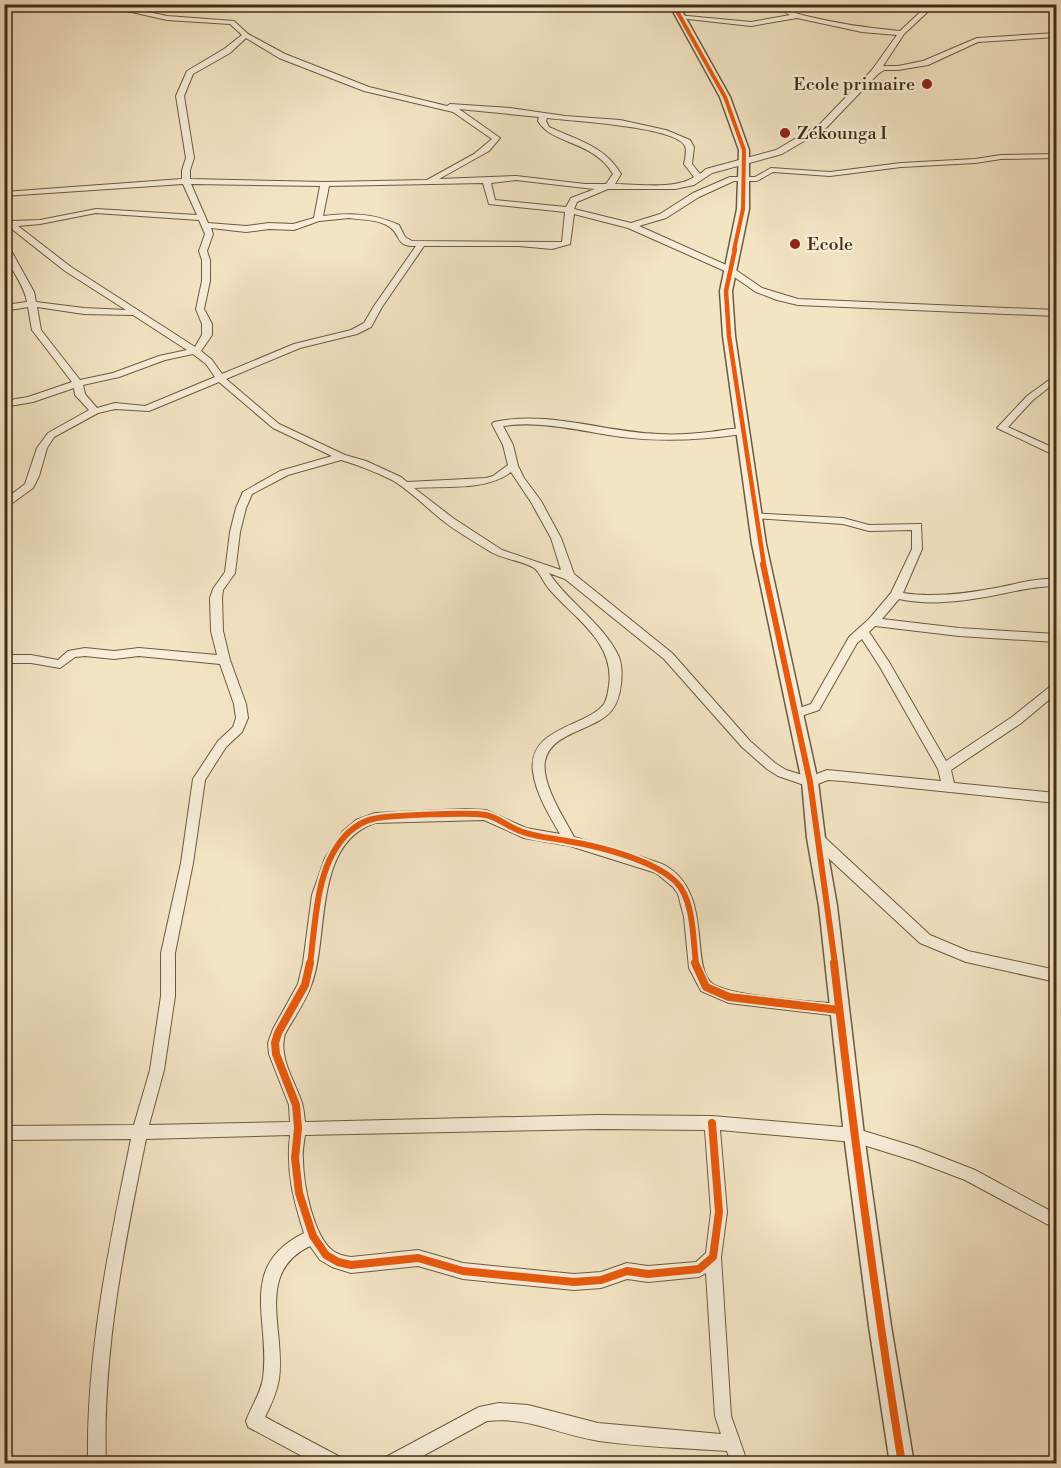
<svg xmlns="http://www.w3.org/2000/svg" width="1061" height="1468" viewBox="0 0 1061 1468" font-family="'Libre Bodoni',serif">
  <rect width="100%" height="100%" fill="#f3e4c4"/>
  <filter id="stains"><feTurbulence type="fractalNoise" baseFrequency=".00333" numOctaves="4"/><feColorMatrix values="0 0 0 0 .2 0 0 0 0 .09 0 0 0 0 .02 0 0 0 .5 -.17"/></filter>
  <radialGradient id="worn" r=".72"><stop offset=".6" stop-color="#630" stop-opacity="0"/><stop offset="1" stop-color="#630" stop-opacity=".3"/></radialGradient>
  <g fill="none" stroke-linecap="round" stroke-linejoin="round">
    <g stroke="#6d5b3e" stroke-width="2">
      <path id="minor" d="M96,4H111L167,16L234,21L248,34L285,54L369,87L447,106L450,104L510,108L565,116L620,120L666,130L690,140L694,147L692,164L700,174L706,169L776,150L820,124L872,70L897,35L862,32L797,18L751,26L679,18L677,17V15L751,22L790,15L771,4C783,4 790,12 802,15C834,23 867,28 900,31L929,4H936L904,34L883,66H898L923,61L977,38L1056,33V37L978,42L928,65L898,70H884L878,74L826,128L782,154L712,173L694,185L675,189H608L577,202L574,209L631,223L660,214L693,193L730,177H755L771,168L830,172L901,163L975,159L1001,155L1056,154V158L1001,159L975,163L901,167L830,176L773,172L757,181H734L699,197L666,218L639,226L733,268L762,288L798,299L1056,310V316L798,305L777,300L756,292L727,272L628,228L574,214L570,244L552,249L519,246H424L382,307L371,327L357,334L300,348L226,379L279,424L345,455L366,461L401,477L407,482L486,478L493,476L508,465L503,445L492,424L494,422C548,410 604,432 658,434C675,435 692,434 709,432C721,431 734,427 745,429V433L742,434C702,440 662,442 622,437C583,432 543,420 503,426L513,445L518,466L524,478L541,501L561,538L574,574L672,653L750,741L775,763L786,770L809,777L827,770L941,781L938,769L880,667L862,639L857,643L819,710L795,718L789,714L791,711L811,704L849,637L869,619L891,593L912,549V530L869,531L843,524L754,518L750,517L749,515L750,513L843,518L869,525L921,524L922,549L903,593C934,598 970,593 1001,587C1019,583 1037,578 1056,579V586C1035,586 1016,591 996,595C965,601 930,606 899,599L882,619L959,628L1056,634V642L959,636L875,626L869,632L889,662L946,761L1012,717L1052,685L1056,684V694L1020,724L951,770L954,783L1056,793V803L843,781L828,780L810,787L778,776L767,769L742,747L664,659L565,579L549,573C569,603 603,623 619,657C622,665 622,675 621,684C620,693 618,702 612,710C596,731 551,731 545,761C541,784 564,818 574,837C598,844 621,851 645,858C651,861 660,862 666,866C714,894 689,968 713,984C735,997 810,1001 839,1004L844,1006L846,1010L844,1014L839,1016L729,1003L701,991L689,968L684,917L678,894L673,887L656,873L570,846L524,838L484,820L375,823C312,844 330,938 311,986C305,1003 293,1019 285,1034C278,1058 295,1081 302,1103C304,1109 304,1115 305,1122L598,1115L712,1116L854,1128L916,1147L975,1170L1056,1214V1229L965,1180L915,1161L854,1142L720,1130L727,1212L721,1257L731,1416L748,1464H731L727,1451C684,1448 641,1447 599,1441C560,1435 527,1416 487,1421L408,1464H382L384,1458L479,1407L499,1403L528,1405L598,1423L721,1434L715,1416L706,1273L699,1277L648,1282L627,1279L601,1288L574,1290L463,1279L418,1266L351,1273L332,1267L320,1260L310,1246C254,1273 286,1331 279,1379C277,1392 271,1405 265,1417L342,1458L344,1464H317L248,1427L246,1421C251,1407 261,1393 263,1378C271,1320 236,1267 304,1233C293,1198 286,1172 290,1135L146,1139C124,1246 102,1354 106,1464H88C86,1354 109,1246 131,1139L4,1140V1126L134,1125L150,1070L161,996V953L181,863L193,779L218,741L233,727L236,718L234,704L220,664L139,656L114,659L85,656L75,657L60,668L31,663H4V655H31L58,660L68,651L85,648L114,651L139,648L217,655L211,631L210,598L213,589L225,572L230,532L236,508L243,492L280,471L332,456L273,428L219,382L149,411L115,409L98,413L54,437L47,448L39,476L33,488L4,509V500L25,484L37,448L48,433L89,410L75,395L74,388L33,402L4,407V401L28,397L72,382L32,330L28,307L4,311V305L27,302C24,281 4,265 4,243L8,245L34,292L36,302L84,308L126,310L65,271L8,226H4V217L12,221L40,220L96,209L197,215L183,184L4,196V192L182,179V170L186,158L176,96L187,71L224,49L242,35L230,24L167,20ZM246,38L279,58L364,91L453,112L492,139L474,154L427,180L325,182L190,179V170L194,158L184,96L193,74L230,53ZM459,109L539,117L538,121C552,145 593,140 613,174L606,184H585L516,176L439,179L489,151L500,138ZM547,118C569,121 676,126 685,146C687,150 685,159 684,164L694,177C675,190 638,184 615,184L621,174C605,146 577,140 549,127L546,121ZM516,180L585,188L595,189L571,198L566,207L495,200L491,183ZM483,183L489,204L565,212L562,242L412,241L405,237L399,225C374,213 349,213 323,216L329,186ZM191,184L320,186L314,218L293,224L269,223L246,226L208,223ZM96,213L199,220L205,234L199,251L202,260V281L196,309L202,324V335L195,347L71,267L18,226L40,224ZM349,218C362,220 380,219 391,228C401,236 396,247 416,246L374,306L364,323L351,330L294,344L222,374L212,360L201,351L212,335V324L204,309L210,281V260L207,251L213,234L211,228L246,232L269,229L294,230L319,221ZM37,307L84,314L133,315L187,350L159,356L113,373L80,380L41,330ZM193,354L206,364L215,377L145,406L115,403L97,408L85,394L83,385L119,377L165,360ZM341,460C358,465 376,472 392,480C409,490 426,507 442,520C457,532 475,542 491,552C504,560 522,560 534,568C540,572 544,584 550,590C575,619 615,642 609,686C608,692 607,699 604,704C587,727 527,727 533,772C536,794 549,815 560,834L526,828L486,810L465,809L375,813L356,820L343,831L325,858L312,895L303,963L298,984L273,1029L268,1043L269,1054L289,1105L290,1122L149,1125L164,1070L175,996V953L193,863L205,780L226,747L242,732L248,718L246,704L230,660L223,631L222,598L223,590L235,573L240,532L246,508L252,494L288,475ZM511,472L531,502L551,538L561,570L502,550L453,518L414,488C444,486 487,491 511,472ZM598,1129L705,1130L711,1212L706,1253L696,1262L648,1266L627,1263L601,1272L574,1274L463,1263L418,1250L351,1257C345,1256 339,1255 333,1251C313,1236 303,1183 303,1159C302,1151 304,1143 305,1135Z
        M1056,375V382L1033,400L1008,427L1056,449V456L997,428L1027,396Z
        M816,833L821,834L930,935L968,951L1056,970V982L966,962L920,943L811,842L810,838L811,834Z"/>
    </g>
    <g stroke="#6d5b3e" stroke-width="3">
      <path id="tertiary" d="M669,4H678L730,97L749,150V209L732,291L735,336L766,544L818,782L825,838L837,906L864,1135L891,1326L914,1464H890L869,1326L844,1135L819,906L807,838L802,782L752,544L723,336L720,291L737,209L739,150L720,97Z"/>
    </g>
    <use href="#minor" fill="#f7edd9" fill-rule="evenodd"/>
    <use href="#tertiary" fill="#f7edd9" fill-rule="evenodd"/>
    <g stroke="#f7edd9" stroke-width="6">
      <path id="cycleway-far3" d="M673,4L725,97L744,150L743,209L734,250"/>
    </g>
    <g stroke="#f7edd9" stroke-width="8">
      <path id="cycleway-far2" d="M735,249L726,291L729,336L764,565"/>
    </g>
    <g stroke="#f7edd9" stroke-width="10">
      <path id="cycleway-far1" d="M763,564L810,782L835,964
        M310,964C316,922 315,864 349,832C357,825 363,821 373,819C387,815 471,812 486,815C499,818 510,828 523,832C536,837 553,838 567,841C598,846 654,860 676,882C694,899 693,941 696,964"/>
    </g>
    <g stroke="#f7edd9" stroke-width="11">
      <path id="cycleway" d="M310,963L305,985L278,1033L275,1043L276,1054L296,1105L298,1128L295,1158L299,1193L313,1236L326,1255L338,1262L351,1265L418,1258L463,1271L574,1282L601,1280L627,1271L648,1274L699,1269L713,1257L719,1212L712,1123
        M695,963L706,987L729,997L839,1010
        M834,963C853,1130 875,1297 902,1464"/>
    </g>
    <use href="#cycleway-far3" stroke="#e8590c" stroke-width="4"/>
    <use href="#cycleway-far2" stroke="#e8590c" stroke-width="4.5"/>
    <use href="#cycleway-far1" stroke="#e8590c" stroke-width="6"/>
    <use href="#cycleway" stroke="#e8590c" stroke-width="8"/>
  </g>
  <g fill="#8f2418" stroke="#f7edd9" stroke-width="2">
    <circle cx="927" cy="84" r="6"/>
    <circle cx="785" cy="133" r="6"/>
    <circle cx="795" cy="244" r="6"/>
  </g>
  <g text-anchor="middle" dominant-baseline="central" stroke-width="4.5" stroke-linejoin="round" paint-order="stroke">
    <g font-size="18" fill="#402d12" stroke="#f7edd9" text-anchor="start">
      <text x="915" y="84" text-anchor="end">Ecole primaire</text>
      <text x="797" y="133">Zékounga I</text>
      <text x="807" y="244">Ecole</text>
    </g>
  </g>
  <rect width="1061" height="1468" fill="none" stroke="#f3e4c4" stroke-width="24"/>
  <rect x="6" y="6" width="1049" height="1456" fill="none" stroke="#402d12" stroke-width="3"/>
  <rect x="12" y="12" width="1037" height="1444" fill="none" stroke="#402d12" stroke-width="1.5"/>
  <rect width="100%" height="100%" filter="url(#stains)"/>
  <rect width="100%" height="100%" fill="url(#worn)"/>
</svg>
